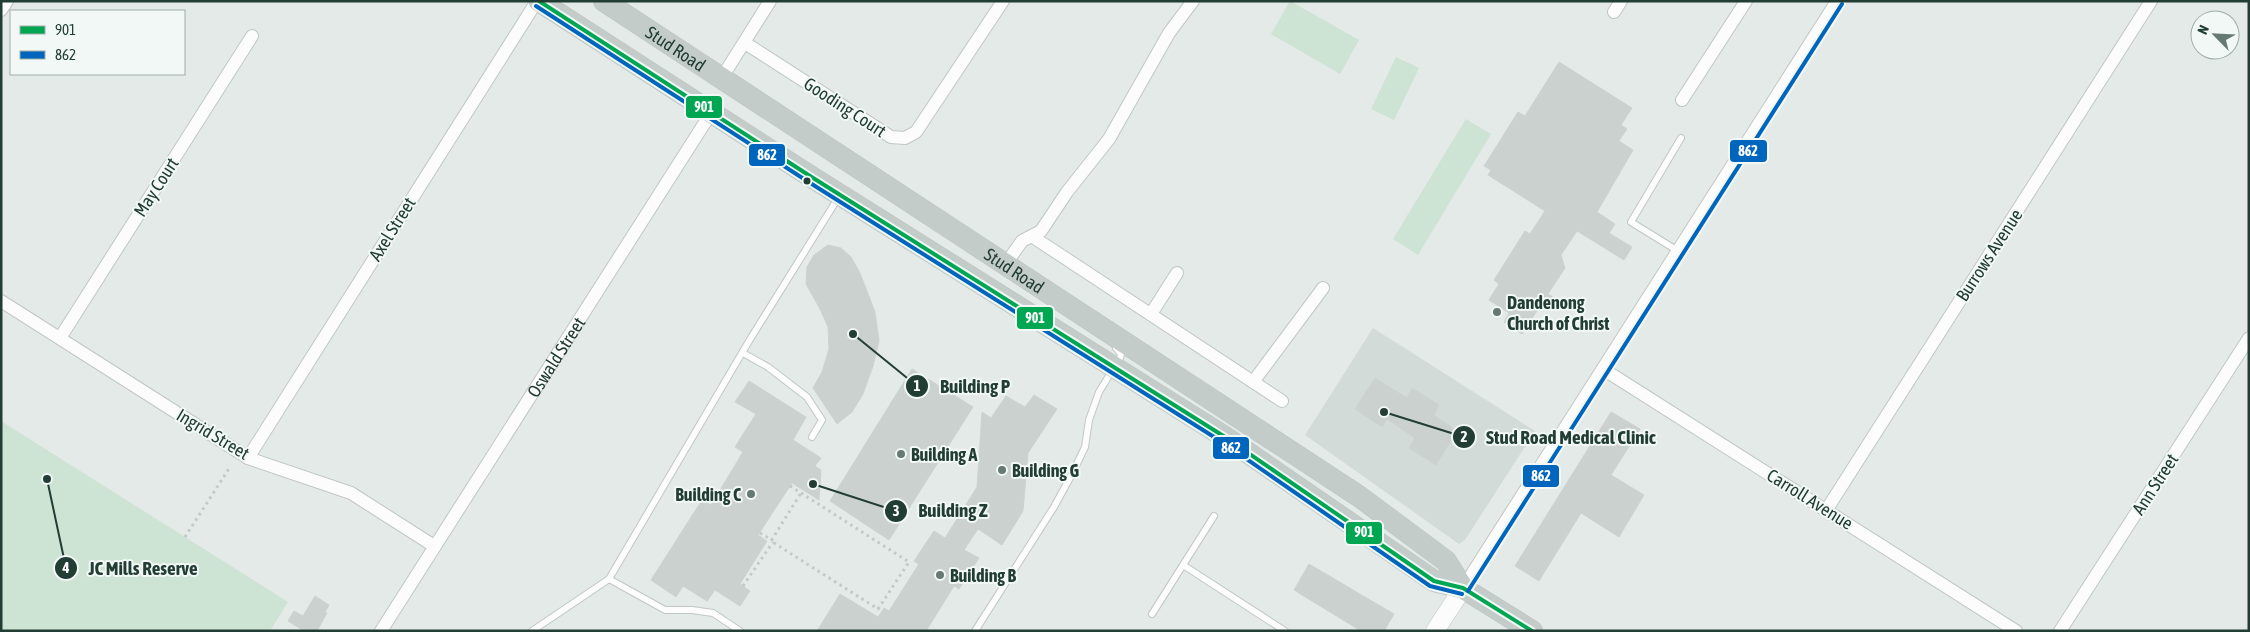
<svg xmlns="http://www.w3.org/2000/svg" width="2250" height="632" viewBox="0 0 2250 632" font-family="'Asap Condensed',sans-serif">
  <rect width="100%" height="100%" fill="#e4eae7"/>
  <path fill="#d2dbd7" d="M1373,328L1535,431L1465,540L1459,544L1305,435Z"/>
  <path fill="#cde3d3" d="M1290,1L1359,40L1340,74L1271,34Z
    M1396,57L1419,68L1394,120L1371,109Z
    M1466,119L1491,134L1418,255L1393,239Z
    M1,421L288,602L270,631H1Z"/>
  <path fill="#cbd1ce" stroke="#cdd3d0" d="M1559,62L1632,108L1621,125L1627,129L1619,141L1633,150L1597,212L1615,224L1609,233L1632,247L1624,260L1577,231L1561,255L1565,268L1548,294L1553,297L1545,309L1540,306L1522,334L1504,322L1509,313L1489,300L1499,284L1494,280L1525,231L1530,234L1545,211L1488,175L1491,170L1484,166L1518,112L1525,116Z
    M828,245L841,248L851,257L860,273L875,312L879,341L873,366L863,394L852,412L837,424L813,388L822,372L829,349L828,327L820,309L806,284L807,267L814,255Z
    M912,369L973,407L889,540L830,501Z
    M1375,378L1407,398L1412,388L1439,405L1434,415L1457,431L1436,465L1409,448L1415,438L1387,419L1382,427L1355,409Z
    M749,381L806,417L793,440L821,458L815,466L821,470L819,500L792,483L758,535L767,541L740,584L750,591L740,606L715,590L707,601L683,586L676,597L651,580L702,500L711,505L743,452L735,447L756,414L735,402Z
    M1034,395L1057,409L1028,453L1023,511L1002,545L978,529L964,550L979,558L959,589L954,586L926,631H817L840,594L878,617L884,608L889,611L919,564L914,561L934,531L945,538L977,487L982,412L991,418L1006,396L1025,407Z
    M1611,412L1640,429L1611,475L1644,495L1619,537L1581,513L1539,581L1515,566Z
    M1309,564L1394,614L1384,631H1361L1294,590Z
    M315,596L329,605L325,612L327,613L317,631H304L288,621L294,611L303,616Z"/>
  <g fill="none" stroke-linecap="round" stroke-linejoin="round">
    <g stroke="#c1c7c4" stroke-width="8">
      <path id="service" d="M1678,251L1631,222L1681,138
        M743,353L768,367L807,397L822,420L812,437
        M1183,565L1285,631
        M609,579L665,610H692L713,613L740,631
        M1152,614L1214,516
        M532,631L609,579L749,341L838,198
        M975,631L1054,507L1072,474L1085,447L1089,420L1099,392L1120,358L1121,354L1116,348"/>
    </g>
    <g stroke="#c1c7c4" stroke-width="14">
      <g id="minor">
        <path d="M1,10L7,1"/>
        <path d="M1614,12L1621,1"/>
        <path d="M745,43L891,137L905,138L916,132L1003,1"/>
        <path d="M721,79L770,1"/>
        <path d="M1682,100L1746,1"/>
        <path d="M1033,237L1282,401"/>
        <path d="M1005,265L1022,241L1041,231L1067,192L1109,139L1169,33L1193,1"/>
        <path d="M1,301L248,458L351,493L434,546"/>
        <path d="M1151,314L1177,273"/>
        <path d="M60,338L252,36"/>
        <path d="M1603,369L2016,631"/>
        <path d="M1253,382L1323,288"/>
        <path d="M248,458L537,1"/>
        <path d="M1827,509L2151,1"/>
        <path d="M1463,588L1837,1"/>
        <path id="s1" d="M381,631L711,113"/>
        <path d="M2060,631L2249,338"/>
      </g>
    </g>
    <g stroke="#c0c7c4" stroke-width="19">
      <path id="secondary" d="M1435,631L1463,588"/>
    </g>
    <g stroke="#bdc6c2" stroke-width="22">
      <g id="trunk">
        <path d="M539,1L810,176L1225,437L1434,581L1463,588L1532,631"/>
        <path id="s2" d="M604,1L1360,497L1446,561L1463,588"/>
      </g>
    </g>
    <path stroke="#c1cac5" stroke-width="3" stroke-dasharray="2.5 4" stroke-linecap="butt" d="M790,486L801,493
      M801,493L909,562L878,609L771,541Z
      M760,533L772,540
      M185,537L230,467
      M743,586L773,542"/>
    <use href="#service" stroke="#fbfcfb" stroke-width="6"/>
    <use href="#minor" stroke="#fbfcfb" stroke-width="12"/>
    <use href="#secondary" stroke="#fbfcfb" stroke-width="18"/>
    <use href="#trunk" stroke="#c4ccca" stroke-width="21"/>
    <g stroke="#f2f8f5" stroke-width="8">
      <path id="bus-1" d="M539,1L810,176L1225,437L1434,581L1463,588L1532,631"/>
    </g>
    <g stroke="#f2f8f5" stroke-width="8">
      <path id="bus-2" d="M536,6L807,181L1222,442L1430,586L1462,594
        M1468,591L1842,4"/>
    </g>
    <use href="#bus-1" stroke="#00a651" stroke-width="4"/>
    <use href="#bus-2" stroke="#0065bd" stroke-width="4"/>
  </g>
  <circle fill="#223d34" stroke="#f2f8f5" stroke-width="2" cx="807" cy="181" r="4.5"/>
  <g fill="#667a73" stroke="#f2f8f5" stroke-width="2">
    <circle cx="1497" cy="312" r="5"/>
    <circle cx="901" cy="454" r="5"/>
    <circle cx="1002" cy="470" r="5"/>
    <circle cx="751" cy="494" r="5"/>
    <circle cx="940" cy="575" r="5"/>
  </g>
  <g text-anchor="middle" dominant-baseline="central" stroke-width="4" stroke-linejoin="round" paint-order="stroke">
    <g font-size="18" fill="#223d34" stroke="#f2f8f5">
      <text stroke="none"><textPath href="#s2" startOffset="86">Stud Road</textPath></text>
      <text transform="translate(845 107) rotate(33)">Gooding Court</text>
      <text transform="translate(156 187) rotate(-57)">May Court</text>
      <text transform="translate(392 229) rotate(-58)">Axel Street</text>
      <text transform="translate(1989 255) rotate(-57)">Burrows Avenue</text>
      <text stroke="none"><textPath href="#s2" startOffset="491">Stud Road</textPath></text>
      <text stroke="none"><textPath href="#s1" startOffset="325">Oswald Street</textPath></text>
      <text transform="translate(213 434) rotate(31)">Ingrid Street</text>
      <text transform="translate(2155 484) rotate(-57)">Ann Street</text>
      <text transform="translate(1810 499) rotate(32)">Carroll Avenue</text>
    </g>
    <g font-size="18" font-weight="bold" fill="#223d34" stroke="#f2f8f5" text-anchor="start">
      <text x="1507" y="302">Dandenong<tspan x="1507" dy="21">Church of Christ</tspan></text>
      <text x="911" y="454">Building A</text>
      <text x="1012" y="470">Building G</text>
      <text x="741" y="494" text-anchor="end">Building C</text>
      <text x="950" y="575">Building B</text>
    </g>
  </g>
  <path fill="none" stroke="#223d34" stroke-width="2" d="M853 334L917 386M1384 412L1464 437M813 484L896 511M47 479L66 568"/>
  <g fill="#223d34" stroke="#f2f8f5" stroke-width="2">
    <circle cx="853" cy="334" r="5"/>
    <circle cx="1384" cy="412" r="5"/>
    <circle cx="813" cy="484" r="5"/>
    <circle cx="47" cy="479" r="5"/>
    <circle cx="917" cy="386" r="12"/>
    <circle cx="1464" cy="437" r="12"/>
    <circle cx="896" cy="511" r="12"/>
    <circle cx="66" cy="568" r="12"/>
  </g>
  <g font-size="15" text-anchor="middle" font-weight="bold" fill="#fff">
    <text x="917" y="391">1</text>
    <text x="1464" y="442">2</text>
    <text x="896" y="516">3</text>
    <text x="66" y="573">4</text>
  </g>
  <g font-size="19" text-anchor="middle" font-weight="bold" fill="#223d34" stroke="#f2f8f5" stroke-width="4" stroke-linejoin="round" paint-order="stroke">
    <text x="975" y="393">Building P</text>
    <text x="1571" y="444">Stud Road Medical Clinic</text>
    <text x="953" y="517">Building Z</text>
    <text x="143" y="575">JC Mills Reserve</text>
  </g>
  <g stroke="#f2f8f5" stroke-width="2">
    <rect x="685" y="95" width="38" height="24" rx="5" fill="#00a651"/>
    <rect x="1729" y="139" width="39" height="24" rx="5" fill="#0065bd"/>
    <rect x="748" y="143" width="38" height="24" rx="5" fill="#0065bd"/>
    <rect x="1016" y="306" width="38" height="24" rx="5" fill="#00a651"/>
    <rect x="1212" y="436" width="38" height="24" rx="5" fill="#0065bd"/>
    <rect x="1522" y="464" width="38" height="24" rx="5" fill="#0065bd"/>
    <rect x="1345" y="521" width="38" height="24" rx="5" fill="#00a651"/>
  </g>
  <g font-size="14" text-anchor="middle" font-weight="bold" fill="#fff">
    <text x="704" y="112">901</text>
    <text x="1748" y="156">862</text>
    <text x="767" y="160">862</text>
    <text x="1035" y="323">901</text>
    <text x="1231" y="453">862</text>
    <text x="1541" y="481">862</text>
    <text x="1364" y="537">901</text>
  </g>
  <rect width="2250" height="632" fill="none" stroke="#223d34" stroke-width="5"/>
  <rect x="10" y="10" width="175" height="65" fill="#f2f8f5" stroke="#9fada8"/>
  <rect x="20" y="26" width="25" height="8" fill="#00a651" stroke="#9fada8"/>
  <text x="55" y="35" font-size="15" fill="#223d34">901</text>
  <rect x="20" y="51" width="25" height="8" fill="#0065bd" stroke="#9fada8"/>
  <text x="55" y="60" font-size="15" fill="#223d34">862</text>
  <g transform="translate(2215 35) rotate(294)"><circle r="24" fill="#f2f8f5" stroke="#9fada8"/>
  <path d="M0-4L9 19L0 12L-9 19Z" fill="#667a73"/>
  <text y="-8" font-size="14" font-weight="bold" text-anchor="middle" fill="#223d34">N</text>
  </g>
</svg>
